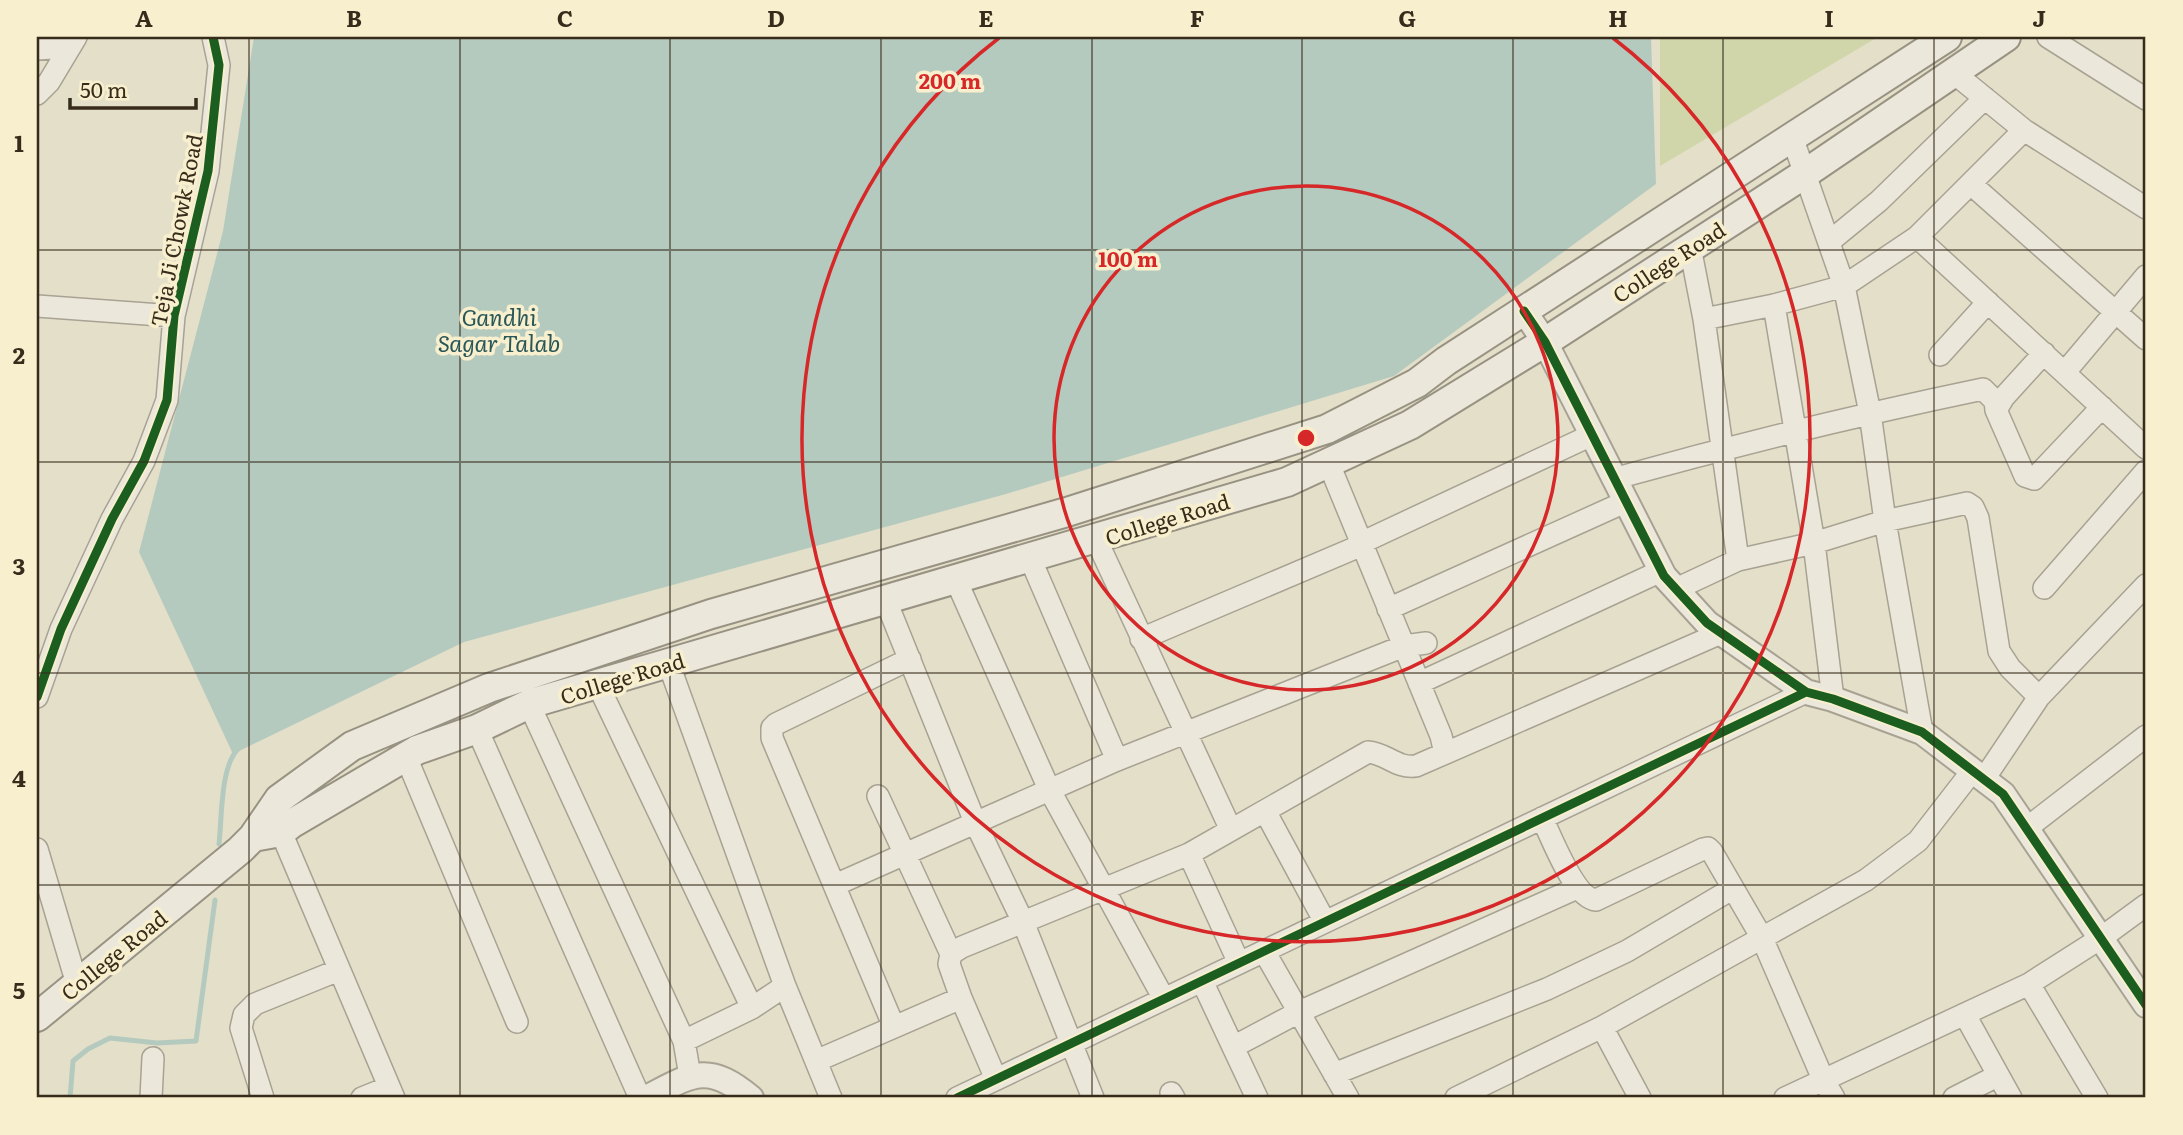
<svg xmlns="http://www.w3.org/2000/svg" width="2183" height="1135" viewBox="0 0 2183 1135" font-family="Literata,serif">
  <rect width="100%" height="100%" fill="#e4dfc9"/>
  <path fill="#d1d6aa" d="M1660,37H1878L1660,166Z"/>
  <path fill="#b5cabe" d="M254,37H1651L1656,184L1394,376L1006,494L464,642L233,754L139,552L223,231Z"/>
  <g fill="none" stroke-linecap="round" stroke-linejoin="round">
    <path stroke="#b5cabe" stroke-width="5" d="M219,844C222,819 220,767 238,749
      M70,1098L73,1061L88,1049L110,1038L157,1043L196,1041L215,900"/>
    <g stroke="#a8a293" stroke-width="24">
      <path id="minor" d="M2048,37L2146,99
        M37,49L69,47
        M1954,73L2024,130L2146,208
        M37,94L49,82L76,37
        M1792,137L1844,286L1870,413L1885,521L1922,732
        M1972,185L2146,339
        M1917,237L2146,448
        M1829,242L1879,201L1985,98
        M1690,247L1704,319L1738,560
        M1774,305L1814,543L1833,699
        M37,306L174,316
        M1704,319L1774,305L1844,286L1917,237L2024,130
        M2044,353L2004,397L1996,410L2025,476L2034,479L2102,407
        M1940,355L1988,302
        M2065,372L2146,276
        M1329,464L1441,736L1445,753
        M1613,479C1735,445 1858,415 1983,389L1995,401L1996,410
        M1096,539L1231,830
        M1030,558L1117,760
        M956,580L1049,789L1164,999
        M2044,588L2146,471
        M1676,589L1738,560L1814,543L1885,521L1967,503L1973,507L1978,518L1999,651L2010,668L2039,697
        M886,601L975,822L1023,922L1093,1098
        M1388,609L1625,502
        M1141,639L1362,545L1361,543L1581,440
        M668,662L785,986L752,1008L684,1041
        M597,683L752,1008
        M1419,683L1661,571
        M37,697L61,629L112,519L144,461L167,400L174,316L208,171L219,65L213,37
        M529,704L684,1041L690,1076
        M477,729L640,1098
        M406,757L517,1022
        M1984,779L2039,697L2146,585
        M878,796L951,954
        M1265,811L1325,922
        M1542,818C1552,838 1574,898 1596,900L1703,849L1708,848L1712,852L1762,938L1823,1079L1834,1098
        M2027,828L2146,736
        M281,832L394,1098
        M37,849L77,984
        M1189,854L1239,963
        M835,885L1117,760L1404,646L1426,643
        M1264,951L1348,1098
        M1202,981L1257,1098
        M2029,984L2097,1098
        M785,986L831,1098
        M961,998L949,964L951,954L962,947L1189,854L1368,752C1386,753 1397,769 1416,766L1721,633
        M1965,1015L2011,1098
        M894,1027L772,738V728L776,724L910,659
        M1602,1027L1640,1098
        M1233,1047L1299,1012L1577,888
        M816,1061L961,998L996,1079
        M1334,1074L1547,989L1627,951L1732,889
        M1171,1093L1174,1098
        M151,1098L153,1058
        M263,1098L241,1028L244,1015L255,1004L339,970
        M362,1098L389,1087
        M957,1098L1806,692
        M1456,1098L1602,1027L1866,880L1918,841L1973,770
        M1785,1098L2029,984L2101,938L2146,905
        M1954,1098L1997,1076"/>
    </g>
    <g stroke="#a8a293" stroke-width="28">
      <path id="tertiary" d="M1524,311L1545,342L1664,576L1707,623L1806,692L1833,699L1922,732L2003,794L2146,1005
        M646,1098C691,1075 707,1061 751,1098"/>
    </g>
    <g stroke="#989283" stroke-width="32">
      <path id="secondary" d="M253,837L281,832L291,824L417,750L477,729L529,704L1287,482L1410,425L1545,342L1806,173L2006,37
        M37,1017L240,850L253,837L279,799L352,746L489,688L711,614L1067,512L1327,429L1417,383L1446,361L1947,37"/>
    </g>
    <use href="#minor" stroke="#ebe8db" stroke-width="21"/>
    <use href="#tertiary" stroke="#ebe8db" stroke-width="24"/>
    <use href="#secondary" stroke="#ebe8db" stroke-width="28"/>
    <g stroke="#f7efcd" stroke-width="13">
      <path id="cycleway" d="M1524,311L1545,342L1664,576L1707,623L1806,692L1833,699L1922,732L2003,794L2146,1005
        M37,697L61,629L112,519L144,461L167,400L174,316L208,171L219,65L213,37
        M957,1098L1806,692"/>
    </g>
    <use href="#cycleway" stroke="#1b5e20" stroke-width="9"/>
  </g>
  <path fill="none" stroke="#372b1b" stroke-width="2" stroke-opacity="0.55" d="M249,37V1098M460,37V1098M670,37V1098M881,37V1098M1092,37V1098M1302,37V1098M1513,37V1098M1723,37V1098M1934,37V1098M37,250H2146M37,462H2146M37,673H2146M37,885H2146"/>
  <g fill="none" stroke="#d62828" stroke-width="3.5">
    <circle cx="1306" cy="438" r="252"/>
    <path d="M1613 38A504 504 0 1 1 999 38"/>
  </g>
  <g text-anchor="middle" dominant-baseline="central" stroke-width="7" stroke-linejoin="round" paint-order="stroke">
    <g font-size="21" fill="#372b1b" stroke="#f7efcd">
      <text transform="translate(175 230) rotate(-79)">Teja Ji Chowk Road</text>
      <text transform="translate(1668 261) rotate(-33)">College Road</text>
      <text transform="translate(1167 518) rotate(-17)">College Road</text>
      <text transform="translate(622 677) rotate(-17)">College Road</text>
      <text transform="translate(113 954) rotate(-39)">College Road</text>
    </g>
    <g font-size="23" font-style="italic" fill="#295657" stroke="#f7efcd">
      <text x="499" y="316">Gandhi<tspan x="499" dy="26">Sagar Talab</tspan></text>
    </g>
  </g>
  <circle cx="1306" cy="438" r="10" fill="#d62828" stroke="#f7efcd" stroke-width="3.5"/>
  <g font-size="21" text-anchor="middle" font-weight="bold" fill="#d62828" stroke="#f7efcd" stroke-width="7" stroke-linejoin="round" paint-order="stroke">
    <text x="950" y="89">200 m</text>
    <text x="1128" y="267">100 m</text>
  </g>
  <rect width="2183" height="1135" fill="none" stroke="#f7efcd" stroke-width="77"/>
  <path d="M70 98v10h126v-10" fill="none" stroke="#372b1b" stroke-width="3.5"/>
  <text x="80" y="98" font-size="21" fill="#372b1b" stroke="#f7efcd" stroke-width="5" paint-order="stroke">50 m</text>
  <rect x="38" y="38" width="2106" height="1058" fill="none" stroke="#372b1b" stroke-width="2.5"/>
  <g font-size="23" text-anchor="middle" font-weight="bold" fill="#372b1b">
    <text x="144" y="27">A</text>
    <text x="354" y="27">B</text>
    <text x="565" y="27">C</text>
    <text x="776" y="27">D</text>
    <text x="986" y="27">E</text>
    <text x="1197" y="27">F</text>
    <text x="1407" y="27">G</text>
    <text x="1618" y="27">H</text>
    <text x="1829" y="27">I</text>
    <text x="2039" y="27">J</text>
    <text x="19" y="152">1</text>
    <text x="19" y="364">2</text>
    <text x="19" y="575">3</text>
    <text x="19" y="787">4</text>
    <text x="19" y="999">5</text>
  </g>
</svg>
